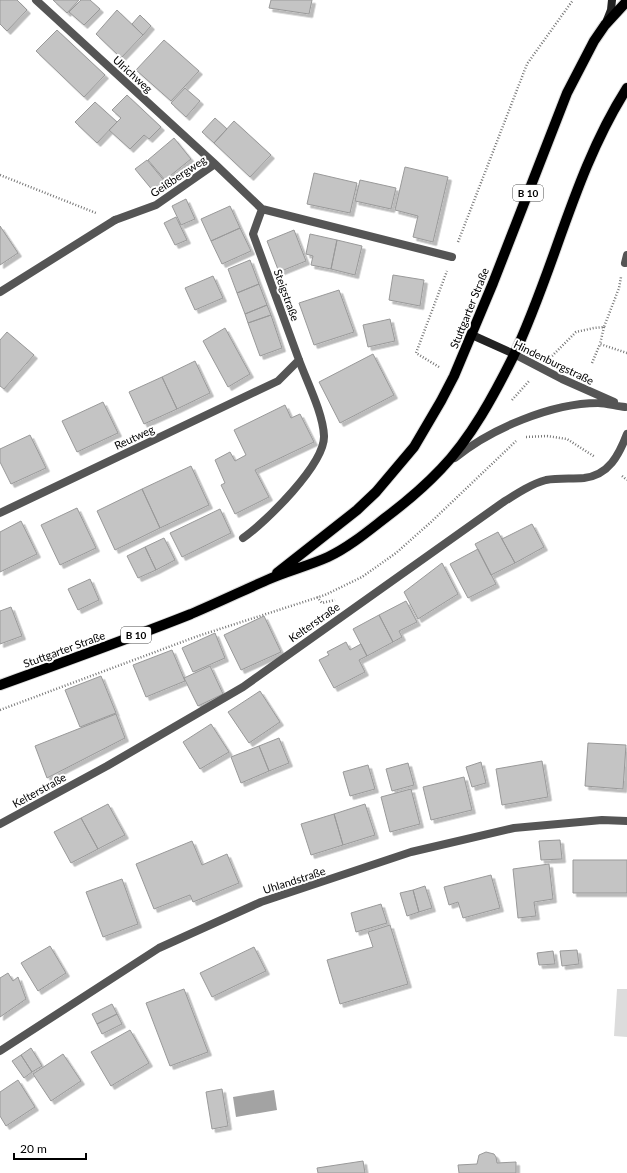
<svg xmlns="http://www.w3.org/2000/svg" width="627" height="1173" viewBox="0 0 627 1173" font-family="Lato,sans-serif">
  <defs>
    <filter id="shadow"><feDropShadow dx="3.5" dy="3.5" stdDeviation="0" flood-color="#0004"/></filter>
  </defs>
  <rect width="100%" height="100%" fill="#fff"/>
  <path fill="#dcdcdc" d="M617,989H627V1037L614,1036Z"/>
  <path fill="#a3a3a3" d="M274,1090L277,1110L236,1117L233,1097Z"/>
  <path fill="#c4c4c4" stroke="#999" filter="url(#shadow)" d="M0,0H17L27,10L7,31L0,24Z
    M53,0H79L67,13Z
    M81,0H90L100,9L84,25L69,12Z
    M271,0H312L309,14L269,8Z
    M117,10L143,35L121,58L96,34Z
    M140,15L151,26L143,35L132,24Z
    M57,30L105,75L84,97L36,51Z
    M164,40L199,71L171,101L136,70Z
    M185,88L200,101L186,117L171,103Z
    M127,95L161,127L149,139L144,135L130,149L109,130L121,118L112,110Z
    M95,102L117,122L97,143L75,122Z
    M215,118L227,129L214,143L202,132Z
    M234,121L271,155L250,177L214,143Z
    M174,138L191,159L165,180L148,160Z
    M147,160L166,183L154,192L135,169Z
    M405,167L448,177L433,242L413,237L418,216L395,210Z
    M314,173L357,183L350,213L307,204Z
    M360,180L396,188L391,209L355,201Z
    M186,199L195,219L181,225L172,206Z
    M230,206L240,228L211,241L201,219Z
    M176,217L187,240L175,245L164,223Z
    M0,226L18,253L0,265Z
    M240,228L251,251L222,264L211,241Z
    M294,230L306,261L279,272L267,241Z
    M310,234L337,240L331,269L311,265L313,256L306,254Z
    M337,240L362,246L355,275L331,269Z
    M250,260L259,284L237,293L228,269Z
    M393,275L424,280L420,306L389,300Z
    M213,276L223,298L195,310L185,288Z
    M259,284L267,305L245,314L237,293Z
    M339,290L354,332L314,345L299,303Z
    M267,305L271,315L248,323L245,314Z
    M271,315L282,348L260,356L248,323Z
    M390,319L395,341L368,347L363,325Z
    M225,328L250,374L228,387L203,341Z
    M7,332L34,355L4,389L0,386V340Z
    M373,354L394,395L340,423L319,382Z
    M195,361L210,393L177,409L162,377Z
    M162,377L177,409L144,424L129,392Z
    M103,402L118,433L77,452L62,421Z
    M285,405L291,418L300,414L314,442L255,470L269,497L235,514L221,485L225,483L215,460L230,452L235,461L246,455L234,430Z
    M30,435L46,468L11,484L0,462V449Z
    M191,466L209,505L160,528L142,489Z
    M142,489L160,528L115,550L97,511Z
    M77,508L96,548L60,565L41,525Z
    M220,509L231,533L182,557L170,533Z
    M21,521L37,554L0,572V532Z
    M532,524L544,547L515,563L502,539Z
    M498,532L515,563L491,575L475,544Z
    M164,538L175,560L156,570L145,547Z
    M145,547L156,570L138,578L127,556Z
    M478,549L496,584L468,598L450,564Z
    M442,563L458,594L418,619L404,592Z
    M90,579L99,600L78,610L68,589Z
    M406,601L417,622L399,631L402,637L393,642L379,615Z
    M11,607L22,636L0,644V611Z
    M379,615L393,642L367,656L353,629Z
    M264,616L281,652L241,670L224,635Z
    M215,633L225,658L193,672L182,648Z
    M346,642L350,650L361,644L367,656L359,660L365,672L334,688L319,660L329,655L327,652Z
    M172,650L185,681L146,697L133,665Z
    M210,666L223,694L198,706L184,678Z
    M101,676L116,713L80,727L65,690Z
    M260,691L280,722L249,743L228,712Z
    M116,714L125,738L47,778L35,746Z
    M211,724L229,752L200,769L183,742Z
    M279,738L289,763L269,771L259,746Z
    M588,743L626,745L623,789L585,786Z
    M259,746L269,771L241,783L231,757Z
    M542,761L548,797L502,805L496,769Z
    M481,762L486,783L472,787L466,767Z
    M408,763L414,785L392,791L386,769Z
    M368,765L375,789L350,796L343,772Z
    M464,777L472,810L431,820L423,787Z
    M411,789L420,824L390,832L381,797Z
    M108,804L125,835L98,849L81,818Z
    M365,804L375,835L343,845L334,814Z
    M334,814L343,845L311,855L301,824Z
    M81,818L98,849L71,863L54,832Z
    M560,840L562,859L541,860L539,841Z
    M192,841L202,865L227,854L239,883L193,902L190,895L154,909L136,864Z
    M573,860H627V893H573Z
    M549,864L553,899L534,902L536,916L518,918L513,869Z
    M491,875L500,908L463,918L458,902L449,905L444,887Z
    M122,879L138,924L103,937L86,892Z
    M425,886L432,908L419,912L413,890Z
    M413,890L419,912L407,916L400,893Z
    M381,904L387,923L356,932L351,913Z
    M390,925L408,984L340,1004L327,960L373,947L368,932Z
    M50,946L66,973L38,991L21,963Z
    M254,947L266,971L212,997L200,973Z
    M577,950L579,964L562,966L560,951Z
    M553,951L555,964L539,965L537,953Z
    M8,973L13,981L18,977L26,999L0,1017V978Z
    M184,989L208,1052L170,1066L146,1003Z
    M112,1004L117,1014L97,1024L92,1014Z
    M117,1014L122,1024L102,1034L97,1024Z
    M130,1030L149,1063L111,1086L91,1052Z
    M31,1048L42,1066L32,1072L21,1055Z
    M63,1054L81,1081L51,1101L33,1074Z
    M21,1055L32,1072L24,1078L12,1061Z
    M18,1080L35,1107L6,1126L0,1116V1092Z
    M222,1089L228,1126L212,1129L206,1092Z
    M486,1152L494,1154L496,1157L497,1163L516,1162V1173H459L458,1165L477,1164L479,1155Z
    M363,1161L365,1173H318L317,1168Z"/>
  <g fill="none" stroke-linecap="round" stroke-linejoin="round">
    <g stroke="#dbdbdb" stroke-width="12">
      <path id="primary" d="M277,573L357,510L376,492L414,447L441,401L454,376L493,283L567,93L594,41L605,25L627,1
        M0,685C64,662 128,639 191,614C217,603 242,591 267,580C287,571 308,566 328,557C349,547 367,532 385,518C405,503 424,487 441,469C471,438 494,395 513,357C555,269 574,171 627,88"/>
    </g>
    <path stroke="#777" stroke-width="2.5" stroke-dasharray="1 2" stroke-linecap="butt" d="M0,175L96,213
      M458,242L527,64L573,0
      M604,327L600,344L627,353
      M552,356L576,332L594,328L604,327L619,288L621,277
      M592,363L600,344
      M439,367L416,353L447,271
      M512,400L530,380
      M526,437L547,436L567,439L595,457
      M622,476L627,480
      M317,597L322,603L335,600
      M0,710L198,636L325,595L362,577L396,553L431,522L516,441"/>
    <path stroke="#555" stroke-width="8" d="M0,292L115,220
      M243,538C266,522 325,464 324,436C323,413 307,382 299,360"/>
    <path stroke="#555" stroke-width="8" d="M36,0L215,164L262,209L452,257
      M115,220L156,205L215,164
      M625,263L627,255
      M514,354L562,379L614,402
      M455,458C490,429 552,403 598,403C606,403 616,406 625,407
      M0,513L278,381L299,360L253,234L262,209
      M0,824L107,766L243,687L502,503C516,494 531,484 546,480C558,478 571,479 584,478C609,475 619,455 627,434
      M0,1051L159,948L261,902L411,852L514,828L602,820L627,821"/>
    <path stroke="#222" stroke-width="8" d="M607,20L611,10L612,0
      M472,335L514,354"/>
    <use href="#primary" stroke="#000" stroke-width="10"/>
  </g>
  <g text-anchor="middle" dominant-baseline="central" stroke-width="4" stroke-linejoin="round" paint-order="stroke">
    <g fill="#fff" stroke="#4c4c4c" stroke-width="1">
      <rect x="513" y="185" width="30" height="16" rx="3"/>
      <rect x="121" y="627" width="30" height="16" rx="3"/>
    </g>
    <g font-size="10" font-weight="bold" fill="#000">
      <text x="528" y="193">B 10</text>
      <text x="136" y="635">B 10</text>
    </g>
    <g font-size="11" fill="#000" stroke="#fff">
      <text transform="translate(133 74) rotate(42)">Ulrichweg</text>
      <text transform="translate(178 176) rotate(-34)">Geißbergweg</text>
      <text transform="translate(287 295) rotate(70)">Steigstraße</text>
      <text transform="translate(469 308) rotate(-68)">Stuttgarter Straße</text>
      <text transform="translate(554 362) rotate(26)">Hindenburgstraße</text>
      <text transform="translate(134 437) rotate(-25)">Reutweg</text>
      <text transform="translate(314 622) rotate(-35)">Kelterstraße</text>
      <text transform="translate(64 649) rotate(-20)">Stuttgarter Straße</text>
      <text transform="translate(39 790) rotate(-29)">Kelterstraße</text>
      <text transform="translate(294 880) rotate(-18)">Uhlandstraße</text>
    </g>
  </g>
  <path d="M14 1153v6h72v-6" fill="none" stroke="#000000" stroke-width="2"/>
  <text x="20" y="1153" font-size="12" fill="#000000" stroke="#ffffff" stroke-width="3" paint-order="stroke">20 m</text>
</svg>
